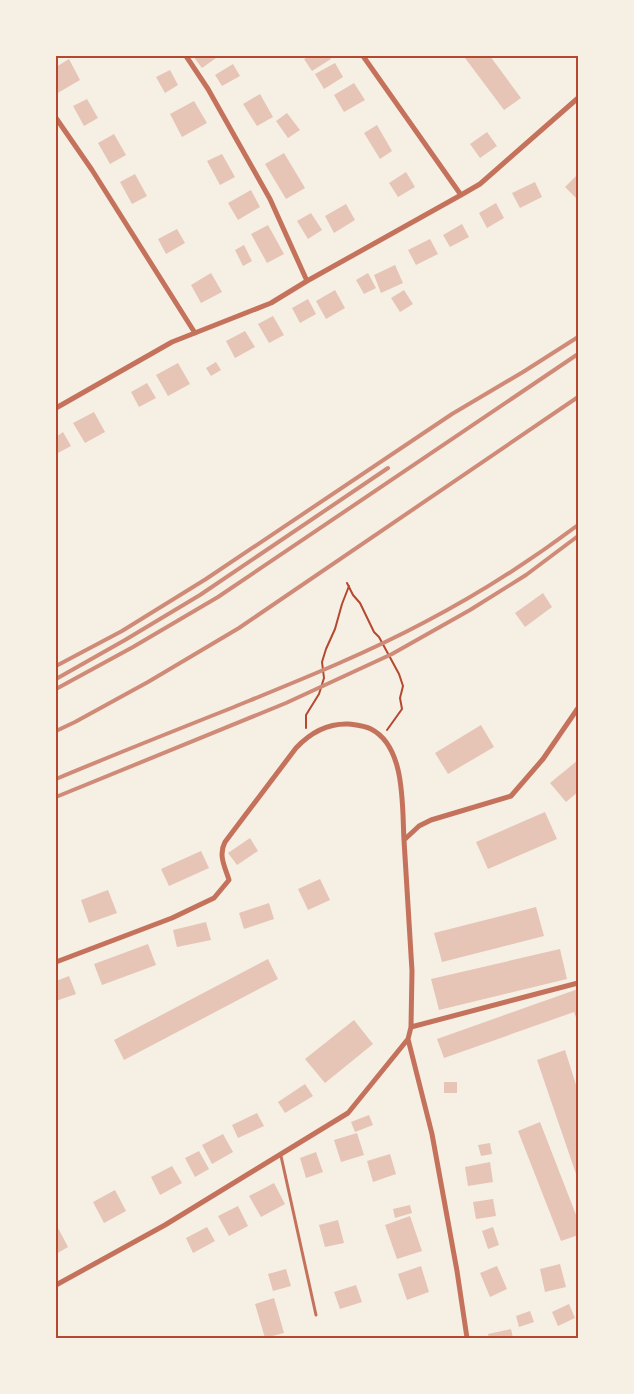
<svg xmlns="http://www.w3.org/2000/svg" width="634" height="1394" viewBox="0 0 634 1394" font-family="Raleway,sans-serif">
  <rect width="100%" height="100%" fill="#f6efe4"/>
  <path fill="#e6c5b7" d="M193,56H214L216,58L202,68Z
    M310,56H329L331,59L312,71L304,59Z
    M468,56H490L521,98L504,110L465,58Z
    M69,59L80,80L56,94V67Z
    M335,63L343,77L324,89L315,74Z
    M233,64L240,76L222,86L215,75Z
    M170,70L178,85L165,93L156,77Z
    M354,83L365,100L344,112L334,95Z
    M260,94L273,117L257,126L243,104Z
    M87,99L98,118L84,126L73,106Z
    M194,101L207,123L182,137L170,114Z
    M287,113L300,130L288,138L276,121Z
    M377,125L392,151L380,159L364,133Z
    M487,132L497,146L480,158L470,144Z
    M114,134L126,155L110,164L98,143Z
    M284,153L305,188L286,199L265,164Z
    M222,154L235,177L220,185L207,161Z
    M406,172L415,187L398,197L389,183Z
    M135,174L147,196L132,204L120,182Z
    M578,174V196L576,198L565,187Z
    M535,182L542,197L520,208L512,193Z
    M251,190L260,207L238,220L228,203Z
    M496,203L504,218L487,228L479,213Z
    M346,204L355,220L334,233L325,216Z
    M311,213L322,230L308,239L297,221Z
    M462,224L469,237L450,247L443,235Z
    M268,225L284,254L267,263L251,234Z
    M177,229L185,243L166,254L158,239Z
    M430,239L438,254L416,265L408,250Z
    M244,245L252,261L243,266L235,250Z
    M395,265L403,283L381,293L374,275Z
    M211,273L222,292L201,303L191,285Z
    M368,273L376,288L364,294L356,280Z
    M335,290L345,308L326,319L316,301Z
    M404,290L413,304L400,312L391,298Z
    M308,299L316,314L300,323L292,308Z
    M273,316L284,335L269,343L258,324Z
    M245,331L255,347L235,358L226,341Z
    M216,362L221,370L211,376L206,368Z
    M178,363L190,384L168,396L156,375Z
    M147,383L156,398L139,407L131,392Z
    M94,412L105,432L85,443L73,423Z
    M63,432L71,446L56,454V437Z
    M543,593L552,607L525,627L515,613Z
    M481,725L494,747L448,774L435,753Z
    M578,760V792L566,802L550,783Z
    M545,812L557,839L488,869L476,842Z
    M250,838L258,851L237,865L228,853Z
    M201,851L209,868L169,886L161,869Z
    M320,879L330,900L308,910L298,889Z
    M108,890L117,913L89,923L81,900Z
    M269,903L274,919L244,929L239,913Z
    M536,907L544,936L442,962L434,933Z
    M206,922L211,940L177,947L173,930Z
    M148,944L156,965L102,985L94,964Z
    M560,949L567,979L439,1010L431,979Z
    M268,959L278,979L124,1060L114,1040Z
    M69,976L76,994L56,1001V981Z
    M578,989V1023L574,1012L444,1058L437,1039Z
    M354,1020L373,1044L325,1083L305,1059Z
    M565,1050L578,1091V1173L576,1174L537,1060Z
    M444,1082H457V1093H444Z
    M305,1084L313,1096L285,1113L278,1102Z
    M257,1113L264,1126L238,1138L232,1125Z
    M369,1115L373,1125L355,1132L351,1122Z
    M540,1122L578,1220V1235L561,1241L518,1131Z
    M357,1133L364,1155L341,1162L334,1140Z
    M223,1134L233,1152L212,1164L202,1145Z
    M490,1143L492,1154L481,1156L478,1145Z
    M199,1151L209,1169L195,1177L185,1158Z
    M316,1152L323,1172L306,1178L300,1158Z
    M390,1154L396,1174L373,1182L367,1161Z
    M490,1162L493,1182L468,1186L465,1167Z
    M172,1166L182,1183L160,1195L151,1177Z
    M274,1183L285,1204L261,1217L249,1196Z
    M115,1190L126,1211L104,1223L93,1202Z
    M493,1199L496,1216L476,1219L473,1202Z
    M410,1205L412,1213L395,1218L393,1209Z
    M238,1206L248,1226L229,1236L218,1216Z
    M410,1216L422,1251L397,1259L385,1225Z
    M338,1220L344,1243L325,1247L319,1225Z
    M207,1227L215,1241L193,1253L186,1238Z
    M493,1227L499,1245L488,1249L482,1231Z
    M58,1228L68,1247L56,1254V1230Z
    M560,1264L566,1287L545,1292L540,1269Z
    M421,1266L429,1292L407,1300L398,1274Z
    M497,1266L507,1289L490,1297L480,1273Z
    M286,1269L291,1286L273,1291L268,1274Z
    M356,1285L362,1302L340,1309L334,1292Z
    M274,1298L284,1333L265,1338L255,1304Z
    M569,1304L575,1318L558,1326L552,1312Z
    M530,1311L534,1322L519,1327L516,1316Z
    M511,1329L513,1338H489L488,1334Z"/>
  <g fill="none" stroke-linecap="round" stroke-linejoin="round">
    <path stroke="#b5482f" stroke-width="2" d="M347,583L353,595L360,603L374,632L379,637L399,674L403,686L400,698L402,709L387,730
      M306,728V715L319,694L324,678L322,662L326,649L335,629L342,604L349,586"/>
    <path stroke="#c5725c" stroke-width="3" d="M281,1156L316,1315"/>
    <path stroke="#c5725c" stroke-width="5" d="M186,56L208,89L270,199L307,281
      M363,56L461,195
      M56,118L92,170L195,333
      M56,408L172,342L271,303L307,281L461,195L480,184L578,98
      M56,962L172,918L214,898L229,880C225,867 218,855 225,842L296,748C310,733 327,723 349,724C356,725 365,726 371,729C406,747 402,807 404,840
      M411,1027L578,983
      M408,1039L432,1134L457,1271L467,1338
      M56,1285L165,1225L348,1113L408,1039L411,1027L412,971L404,840L419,826L431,820L511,796L543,759L578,708"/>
    <path stroke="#cf8b77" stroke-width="4" d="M56,666L122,631L206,579L452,414L523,372L578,337
      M56,679L125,640L200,595L388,468
      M56,689L133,647L218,597L578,354
      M56,731L75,722L148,682L239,628L578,397
      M56,779C113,755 171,732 229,709C295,682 361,656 425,622C479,594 530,561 578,525
      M56,797L286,703L392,654L470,610L526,575L578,536"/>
  </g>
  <rect width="634" height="1394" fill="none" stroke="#f6efe4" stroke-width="114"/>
  <rect x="57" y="57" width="520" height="1280" fill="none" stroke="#b5482f" stroke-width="2"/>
</svg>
